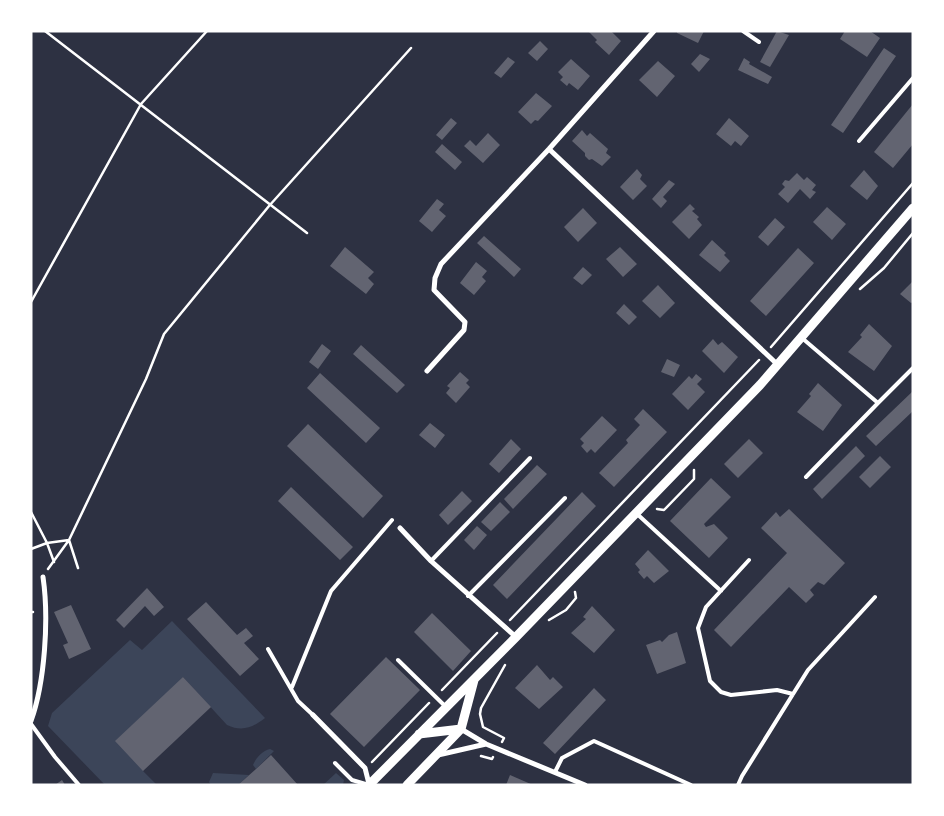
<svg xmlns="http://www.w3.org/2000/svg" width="944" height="816" viewBox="0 0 944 816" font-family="Rubik,sans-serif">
  <rect width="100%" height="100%" fill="#2d3142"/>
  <path fill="#3c4559" d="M172,621L265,718C252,728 242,732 227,725L183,677L143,771L157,785H105L48,726L52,713L130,640L142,650Z
    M270,749L274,751L256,769L253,765C256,758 262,751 270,749Z
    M213,773L249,775L238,785H211L209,782Z
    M336,773L344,780L343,785H323Z"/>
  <path fill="#626471" d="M588,31H611L621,41L609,55L595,42L597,40Z
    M677,31H704L698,43L677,33Z
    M777,31L789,35L770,67L760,62Z
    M845,31H870L880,38L867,57L840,39Z
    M540,41L548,49L537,61L528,53Z
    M884,48L896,56L843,133L831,125Z
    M700,54L710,59L699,72L691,64Z
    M508,57L515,62L501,78L494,73Z
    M744,58L750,62L749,64L772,77L768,84L738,70Z
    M571,59L590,76L578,90L569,83L567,86L560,80L563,77L558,72Z
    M658,61L675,76L657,97L639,80Z
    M536,93L552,106L538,121L535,120L531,124L518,112Z
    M913,104V144L893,168L874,152Z
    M451,118L457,123L442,140L436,135Z
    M729,118L749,136L741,146L735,141L731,146L716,134Z
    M582,130L587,136L590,133L608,149L606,153L611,157L602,166L592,159L589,160L585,156V153L572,141Z
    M488,133L500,145L483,163L464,146L470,140L476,146Z
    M442,144L462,162L455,170L435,152Z
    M637,169L642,175L640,179L647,186L633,200L620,187Z
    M864,170L878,186L867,200L850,186Z
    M797,173L804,180L807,177L816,185L812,190L816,192L810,199L800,189L788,203L778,194L785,187L782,184L785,180L789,181Z
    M669,180L675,184L663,197L667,201L661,208L652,199Z
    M437,199L444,204L439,210L446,216L432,232L419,221Z
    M690,204L695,209L692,211L699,217L697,219L702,225L689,239L672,222Z
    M827,207L846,224L832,240L813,222Z
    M583,208L597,223L578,242L564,227Z
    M775,218L785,227L768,246L758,237Z
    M484,236L521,269L514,277L477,243Z
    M712,240L726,253L724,255L730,261L720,272L699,255Z
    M345,247L374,272L368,278L374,284L366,294L330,266Z
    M620,247L637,264L623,277L606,259Z
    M798,248L814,263L766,316L750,301Z
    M476,262L487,271L482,277L486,281L474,295L460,283Z
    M583,267L592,275L582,285L573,278Z
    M913,281V302L911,303L900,294Z
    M658,285L675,303L660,318L642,301Z
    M624,304L637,317L629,325L616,313Z
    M869,324L892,346L874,371L848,352L862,337L860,335Z
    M713,339L718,345L722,342L738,357L724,373L702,351Z
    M322,344L331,351L318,369L309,362Z
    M361,345L405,385L397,393L353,354Z
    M667,359L680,365L674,377L661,372Z
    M460,372L469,380L466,383L470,387L456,403L446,393L450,388L447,386Z
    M320,373L380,428L366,443L307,388Z
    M696,374L702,379L697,384L705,392L688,410L672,394L689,376L692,379Z
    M818,383L842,405L823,431L797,412L811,396L809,394Z
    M913,391V411L876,446L866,436Z
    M643,409L667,432L614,487L599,473L628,443L626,440L640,425L634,419Z
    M602,416L617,430L595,453L591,449L587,453L581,446L584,443L580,439Z
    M430,423L445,435L435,448L419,435Z
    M308,424L383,496L363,518L287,446Z
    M511,439L521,449L499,473L489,464Z
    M749,439L763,453L738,478L724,464Z
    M856,446L865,456L822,499L813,489Z
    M880,456L891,467L870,488L859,477Z
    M537,465L547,474L513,509L504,499Z
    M711,478L731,497L704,524L706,527L714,524L728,538L709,558L670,521Z
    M291,487L353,547L340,560L278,501Z
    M462,491L472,501L448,525L439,515Z
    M582,492L596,506L507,599L493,585Z
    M500,502L510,512L491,531L481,522Z
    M789,509L845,563L824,585L818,582L810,590L814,595L806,603L789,587L731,647L714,630L787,553L761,528L776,512L780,517Z
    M477,526L487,535L474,550L464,540Z
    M648,550L669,571L654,583L647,576L644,579L638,572L640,570L635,564Z
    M147,588L164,607L154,616L145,606L124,628L116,620Z
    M206,602L237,635L246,628L253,636L244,643L259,659L240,676L187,619Z
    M71,605L91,649L69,659L63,645L68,643L54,612Z
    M592,606L615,630L594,653L571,633L586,619L583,617Z
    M432,613L471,651L453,671L414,632Z
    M677,632L686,663L657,674L646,645L660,640L662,642L669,635Z
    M386,657L420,690L364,747L330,714Z
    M537,665L550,680L553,677L563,687L539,709L515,688Z
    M183,677L211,707L143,771L115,741Z
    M594,688L606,700L555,754L543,743Z
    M271,755L298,785H238L256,769Z
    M510,775L533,785H506Z
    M62,780L65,785H55Z"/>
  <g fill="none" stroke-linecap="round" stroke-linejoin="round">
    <path stroke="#fff" stroke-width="2.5" d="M45,31L307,233
      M860,289L884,268L913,233
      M31,302L141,104L207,31
      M771,347L913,183
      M657,509L664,510L694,479V470
      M31,512L47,543L31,549
      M54,562L47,543L69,540L78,568
      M48,569L69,540L146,379L164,334L269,206L411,48
      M31,612H33
      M510,620L759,360
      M549,620L566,610L576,598L575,592
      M442,690L497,633
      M502,742L504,738L483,727L480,714L481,708L505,665
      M481,756L492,759L493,757
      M372,762L429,703"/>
    <path stroke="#fff" stroke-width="4" d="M743,31L759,42
      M859,141L913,78
      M802,338L878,403L913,368
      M806,477L878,403
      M636,513L721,591
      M749,560L706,607L698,628L710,681L721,692L731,695L777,690L793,694
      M431,561L530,458
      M468,596L565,498
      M268,649L298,701L313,715
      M398,660L446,707
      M292,687L331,591L392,520
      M31,724L55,757L79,785
      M335,763L352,780L369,785
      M555,772L562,758L594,741L691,785
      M738,785L742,776L808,670L875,597"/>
    <path stroke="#fff" stroke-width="5" d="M549,149L778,365
      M427,371L464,330L465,322L434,290L435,278L441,264L549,149L654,31
      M400,528L431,561L516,637
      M313,715L365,768L369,784
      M31,721C45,682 49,618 43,577
      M461,729L486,744L585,785
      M438,755L486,744"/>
    <path stroke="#fff" stroke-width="9" d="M419,734L461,729
      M369,785L516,637L760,385L913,208
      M407,785L461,729L474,680"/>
  </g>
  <rect width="944" height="816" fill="none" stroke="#ffffff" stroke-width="65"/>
</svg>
